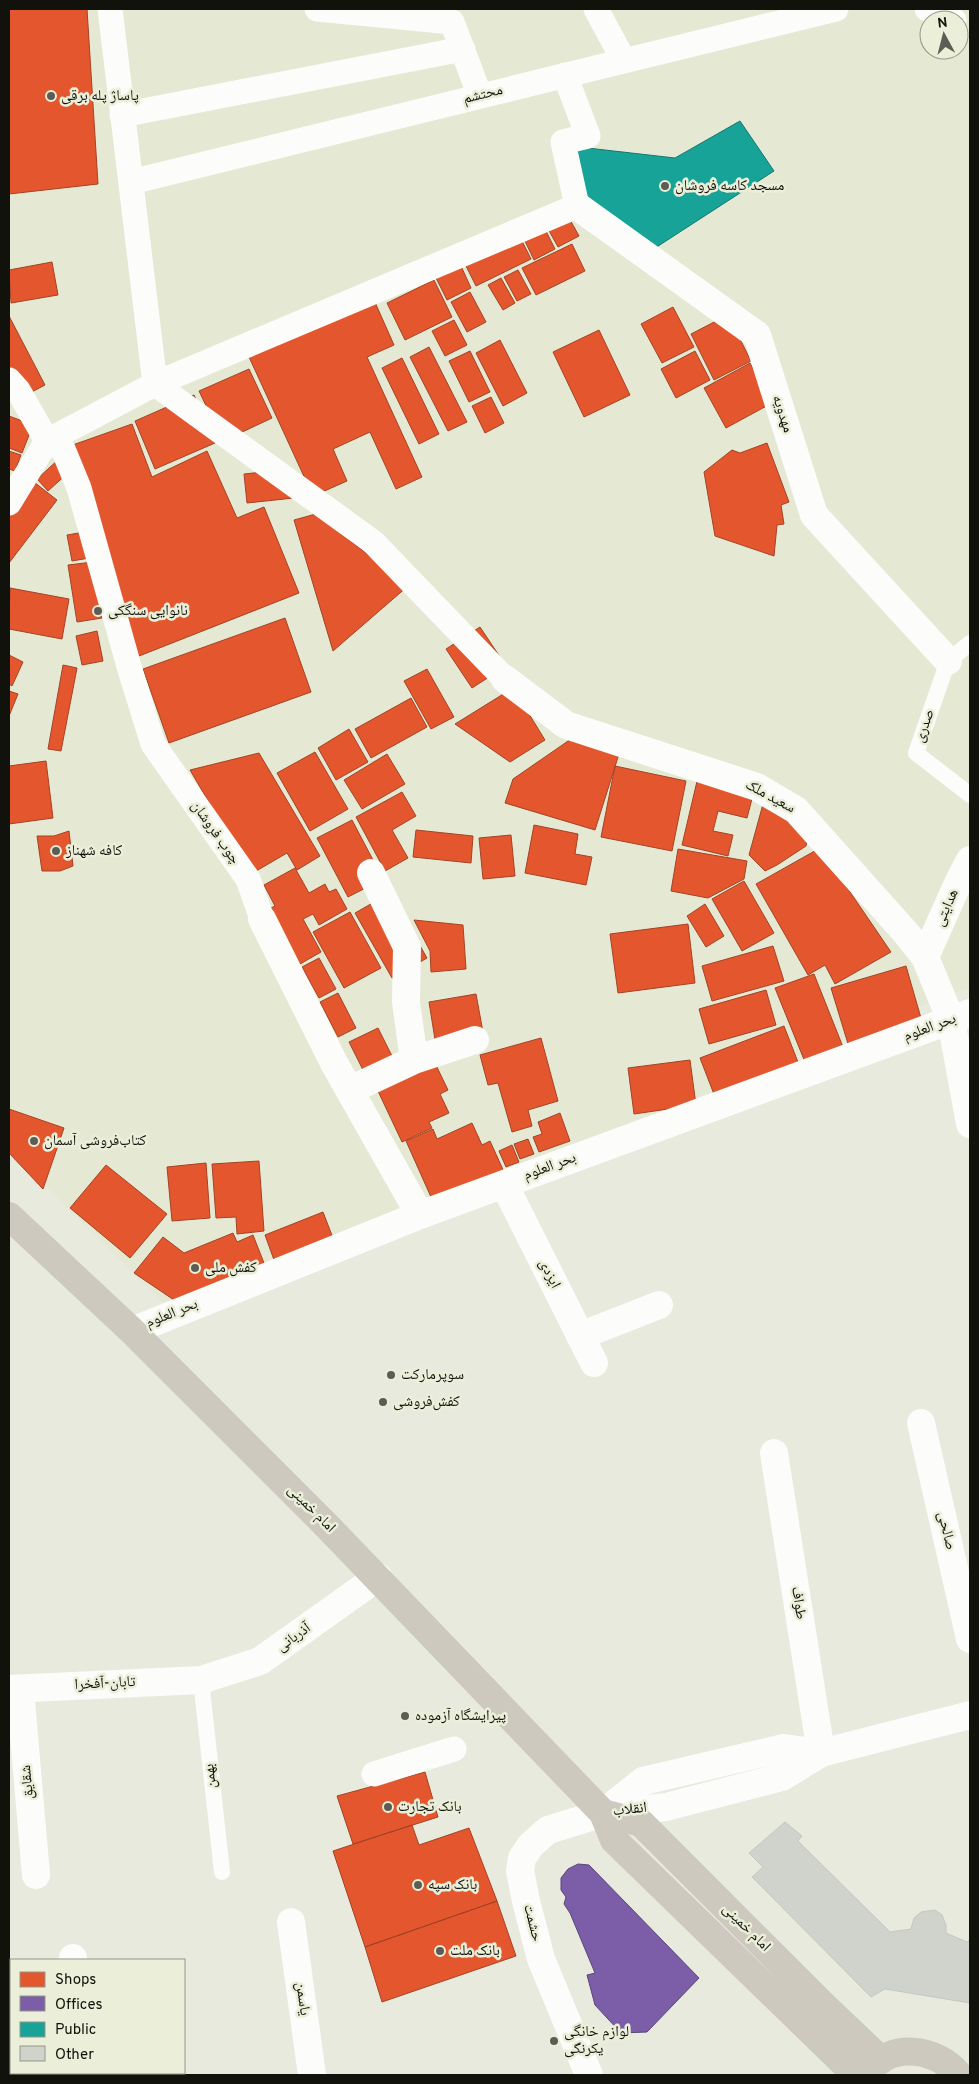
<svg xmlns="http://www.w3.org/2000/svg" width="979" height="2084" viewBox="0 0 979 2084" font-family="Overpass,'Noto Naskh Arabic',sans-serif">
  <rect width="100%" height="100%" fill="#e8eade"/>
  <path fill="#e5e8d2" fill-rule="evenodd" d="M9,9H970V987L169,1308L9,1150ZM929,20H959V50H929Z"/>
  <path fill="#e4572e" stroke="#a54224" d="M9,9H87L98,184L9,194Z
    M568,216L579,236L558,247L547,227Z
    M545,229L555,249L534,260L524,239Z
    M521,239L531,259L476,286L466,266Z
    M572,244L585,271L536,295L522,268Z
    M52,262L58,295L11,303L9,270Z
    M461,266L471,288L447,300L436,278Z
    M518,270L531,294L517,301L504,277Z
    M501,278L515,303L503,310L488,285Z
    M434,280L452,317L405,340L387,303Z
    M470,292L486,322L467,332L451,302Z
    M374,300L394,345L367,357L422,477L396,489L370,432L333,449L347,481L313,496L249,357Z
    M673,307L694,347L662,363L641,324Z
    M9,316L45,385L24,396L9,366Z
    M454,320L467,345L445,356L432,331Z
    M716,321L736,331L751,361L714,380L691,334Z
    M599,330L630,395L584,417L553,352Z
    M500,340L527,393L503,406L476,353Z
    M429,347L467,422L448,431L410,357Z
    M470,351L490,392L469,402L449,361Z
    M695,351L710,380L676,398L661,369Z
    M402,358L439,434L419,444L382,368Z
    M750,363L772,403L726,428L704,388Z
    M249,369L272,418L223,441L199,391Z
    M194,395L215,443L155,469L135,421Z
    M491,397L504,423L485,433L472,406Z
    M9,416L33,425L22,453L9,448Z
    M132,424L152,477L207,451L237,518L264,507L299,593L134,658L67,447Z
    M767,443L789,502L781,505L784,524L777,525L774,556L715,536L704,472L732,450L740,453Z
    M9,451L21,455L15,471L9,469Z
    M59,459L70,471L48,491L37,479Z
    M291,469L294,498L247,503L244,474Z
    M34,482L57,500L9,563V515Z
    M316,514L408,586L333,651L294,520Z
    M90,531L95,557L72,561L67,535Z
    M93,562L102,618L77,622L68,565Z
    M10,588L69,599L62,639L9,629Z
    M285,618L311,692L169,743L143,669Z
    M480,627L506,666L472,688L446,649Z
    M97,631L103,661L82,665L76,636Z
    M9,655L23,662L12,686L9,684Z
    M63,665L77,668L61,751L48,749Z
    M427,669L454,717L431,729L404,681Z
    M513,688L545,740L510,762L455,724Z
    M9,691L18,694L9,716Z
    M411,698L427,727L371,758L355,729Z
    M349,729L368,762L336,780L318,748Z
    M571,739L619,754L595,830L505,803L513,779Z
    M315,752L348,809L310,831L277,773Z
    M259,753L320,856L297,870L287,853L251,874L190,770Z
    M387,754L405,784L362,809L344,780Z
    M46,761L53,818L9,824V766Z
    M615,766L686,781L672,851L601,837Z
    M698,777L754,791L747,818L718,811L713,831L733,835L728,856L682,845Z
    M402,792L416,816L392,830L408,858L385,871L356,817Z
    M763,804L787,811L808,838L806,846L777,865L765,871L749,855Z
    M352,820L383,879L348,897L317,838Z
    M534,825L578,834L575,854L592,857L586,885L525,873Z
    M416,830L473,836L471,863L413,857Z
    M69,831L73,866L60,871H42L37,836H54Z
    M511,835L515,876L483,879L479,838Z
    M820,848L891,952L835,984L825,965L808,975L756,884Z
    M678,849L747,861L744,879L708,898L671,891Z
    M295,868L309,893L325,884L329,892L336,889L347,909L319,925L313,914L303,919L321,952L300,964L269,909L275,906L264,885Z
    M744,881L774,933L742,951L712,899Z
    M390,893L427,958L392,978L355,913Z
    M705,904L724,936L706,947L687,916Z
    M350,912L381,968L344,988L313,932Z
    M414,920L463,925L466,969L431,972L430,951Z
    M688,924L695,983L618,993L610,934Z
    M773,946L784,981L712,1001L702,966Z
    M319,958L336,989L319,998L302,967Z
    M906,966L923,1025L849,1047L831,988Z
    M814,974L843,1047L805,1062L775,988Z
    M766,990L776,1025L709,1044L699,1009Z
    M338,993L356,1028L338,1037L320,1002Z
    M476,994L485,1043L437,1052L429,1002Z
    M784,1026L801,1070L717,1102L700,1058Z
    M378,1028L400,1072L371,1086L349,1042Z
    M541,1038L558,1101L528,1110L532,1126L512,1132L498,1083L488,1085L480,1055Z
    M690,1060L696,1105L634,1114L628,1068Z
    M434,1061L448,1090L440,1094L449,1113L429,1122L432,1128L402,1142L377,1089Z
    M9,1109L64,1128L43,1189L9,1153Z
    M560,1113L570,1141L539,1152L533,1137L542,1134L538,1122Z
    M472,1123L482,1145L490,1141L505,1174L435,1206L406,1141L433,1129L437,1139Z
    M528,1139L534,1154L520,1159L514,1144Z
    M512,1145L519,1162L506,1167L499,1151Z
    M259,1161L264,1231L237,1234L236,1217L216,1218L212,1164Z
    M206,1163L210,1218L172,1221L167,1167Z
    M106,1165L167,1214L130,1258L70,1208Z
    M323,1212L333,1238L274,1260L265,1235Z
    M233,1233L237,1242L253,1235L264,1263L174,1300L134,1273L163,1237L184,1253Z
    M425,1772L438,1817L353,1844L337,1796Z
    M412,1825L419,1845L469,1828L497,1901L365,1947L333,1851Z
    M497,1901L516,1956L382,2002L365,1947Z"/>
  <path fill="#7b5ea7" stroke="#5b4778" d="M578,1864L589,1865L699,1978L647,2032L621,2033L595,2005L587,1975L595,1973L570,1913L564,1904L566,1897L561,1890V1878L568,1869Z"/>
  <path fill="#17a398" stroke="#15786e" d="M740,121L774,171L652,250L581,200L570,146L675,158Z"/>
  <path fill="#cfd3cb" stroke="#c5c8c0" d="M785,1822L802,1836L798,1841L890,1932L911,1929L914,1918L921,1912L935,1910L942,1915L946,1925V1933L967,1942L970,1939V2003L885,1989L871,1997L752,1877L763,1867L749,1853Z"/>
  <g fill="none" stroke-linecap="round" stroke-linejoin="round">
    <path stroke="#fcfcfa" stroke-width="16" d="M970,643L948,661L916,753L970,795
      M201,1680L222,1872"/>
    <path stroke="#fcfcfa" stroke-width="25" d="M110,9L155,384L373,542L505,679
      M317,9L452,22L480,96
      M596,9L624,61
      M927,9L954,20
      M122,115L463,49
      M131,182L836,9
      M9,380L18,390L47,441L63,449L79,488L130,670L153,744L248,879L262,919
      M9,503L47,441L155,384L577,206L563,142L588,136L565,75
      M374,1774L454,1749"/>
    <path stroke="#fcfcfa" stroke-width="28" d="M577,206L757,335L814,515L948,661
      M505,679L566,725L757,787L796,810L906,933L925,957L951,1020L970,1124
      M371,873L407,947L406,1002L414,1060
      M262,919L334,1063L420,1215
      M925,957L959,881L970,860
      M350,1090L414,1060L475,1040
      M504,1184L594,1363
      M132,1331L420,1215L970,1013
      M580,1336L659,1305
      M921,1423L970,1639
      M774,1453L821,1753
      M9,1689L201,1680L260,1661L378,1577
      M20,1689L36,1875
      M291,1922L312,2075
      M73,1958V1960
      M84,2073L85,2075"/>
    <path stroke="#fcfcfa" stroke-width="28" d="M603,1813L643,1781L784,1748L821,1753
      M589,2075L541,1959L526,1901L520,1871L522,1858L531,1845L548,1830L587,1818L603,1813L666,1807L782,1777L821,1753L970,1715"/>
    <path stroke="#cdc9be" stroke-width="28" d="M9,1216L132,1331L328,1527L603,1813L614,1840L856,2075
      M603,1813L641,1823L824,2006L881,2060
      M868,2072C891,2041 937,2048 959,2075"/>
  </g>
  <g fill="#5c5e55" stroke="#ebefd9" stroke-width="2">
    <circle cx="51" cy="96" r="5"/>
    <circle cx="665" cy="186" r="5"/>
    <circle cx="98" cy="611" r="5"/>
    <circle cx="56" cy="851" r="5"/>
    <circle cx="34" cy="1141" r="5"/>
    <circle cx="195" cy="1268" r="5"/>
    <circle cx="391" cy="1375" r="5"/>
    <circle cx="383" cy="1402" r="5"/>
    <circle cx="405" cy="1716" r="5"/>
    <circle cx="388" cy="1807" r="5"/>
    <circle cx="418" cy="1885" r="5"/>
    <circle cx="440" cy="1951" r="5"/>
    <circle cx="554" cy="2041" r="5"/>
  </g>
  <g text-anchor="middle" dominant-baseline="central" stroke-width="5" stroke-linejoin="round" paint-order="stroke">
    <g font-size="15" fill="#11120b" stroke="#ebefd9">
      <text transform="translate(483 95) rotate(-14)">محتشم</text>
      <text transform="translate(782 414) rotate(72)">مهدویه</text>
      <text transform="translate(925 726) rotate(-70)">صدری</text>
      <text transform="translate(770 797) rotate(28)">سعید ملک</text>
      <text transform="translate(215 833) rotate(55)">چوب فروشان</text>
      <text transform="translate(947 908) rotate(-66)">هدایتی</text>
      <text transform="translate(930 1028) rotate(-20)">بحر العلوم</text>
      <text transform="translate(550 1167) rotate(-20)">بحر العلوم</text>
      <text transform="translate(549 1274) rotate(63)">ایزدی</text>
      <text transform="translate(172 1314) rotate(-22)">بحر العلوم</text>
      <text transform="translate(311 1509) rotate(45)">امام خمینی</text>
      <text transform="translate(946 1531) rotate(77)">صالحی</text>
      <text transform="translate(798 1603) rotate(81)">طواف</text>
      <text transform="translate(294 1638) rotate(-35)">آذربانی</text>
      <text transform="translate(105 1684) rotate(-3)">تابان-آفخرا</text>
      <text transform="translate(211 1776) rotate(-96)">بهمن</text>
      <text transform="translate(28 1782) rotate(-95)">شقایق</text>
      <text transform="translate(630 1810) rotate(-6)">انقلاب</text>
      <text transform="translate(532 1923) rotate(76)">حشمت</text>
      <text transform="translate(746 1928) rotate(45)">امام خمینی</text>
      <text transform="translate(302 1999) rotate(82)">یاسمن</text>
    </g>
    <g font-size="15" fill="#11120b" stroke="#ebefd9" text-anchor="start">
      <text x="61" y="96">پاساژ پله برقی</text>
      <text x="675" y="186">مسجد کاسه فروشان</text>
      <text x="108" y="611">نانوایی سنگکی</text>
      <text x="66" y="851">کافه شهناز</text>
      <text x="44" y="1141">کتاب‌فروشی آسمان</text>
      <text x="205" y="1268">کفش ملی</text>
      <text x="401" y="1375">سوپرمارکت</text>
      <text x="393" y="1402">کفش‌فروشی</text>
      <text x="415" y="1716">پیرایشگاه آزموده</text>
      <text x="398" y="1807">بانک تجارت</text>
      <text x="428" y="1885">بانک سپه</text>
      <text x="450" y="1951">بانک ملت</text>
      <text x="564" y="2032">لوازم خانگی<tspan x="564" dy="17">یکرنگی</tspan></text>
    </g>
  </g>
  <rect width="979" height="2084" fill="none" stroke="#11120b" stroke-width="20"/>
  <rect x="10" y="1959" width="175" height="115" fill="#ebefd9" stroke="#949787"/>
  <rect x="20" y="1972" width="25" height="15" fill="#e4572e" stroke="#949787"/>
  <text x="55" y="1984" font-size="15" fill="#11120b">Shops</text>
  <rect x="20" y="1996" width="25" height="15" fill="#7b5ea7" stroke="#949787"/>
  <text x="55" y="2009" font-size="15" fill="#11120b">Offices</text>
  <rect x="20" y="2022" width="25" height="15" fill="#17a398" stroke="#949787"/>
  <text x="55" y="2034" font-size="15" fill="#11120b">Public</text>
  <rect x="20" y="2046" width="25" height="15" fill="#cfd3cb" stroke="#949787"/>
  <text x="55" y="2059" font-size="15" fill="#11120b">Other</text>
  <g transform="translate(944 35) rotate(353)"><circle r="24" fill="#ebefd9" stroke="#949787"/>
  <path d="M0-4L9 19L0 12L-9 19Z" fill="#5c5e55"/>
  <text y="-8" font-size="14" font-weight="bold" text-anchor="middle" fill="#11120b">N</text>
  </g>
</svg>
